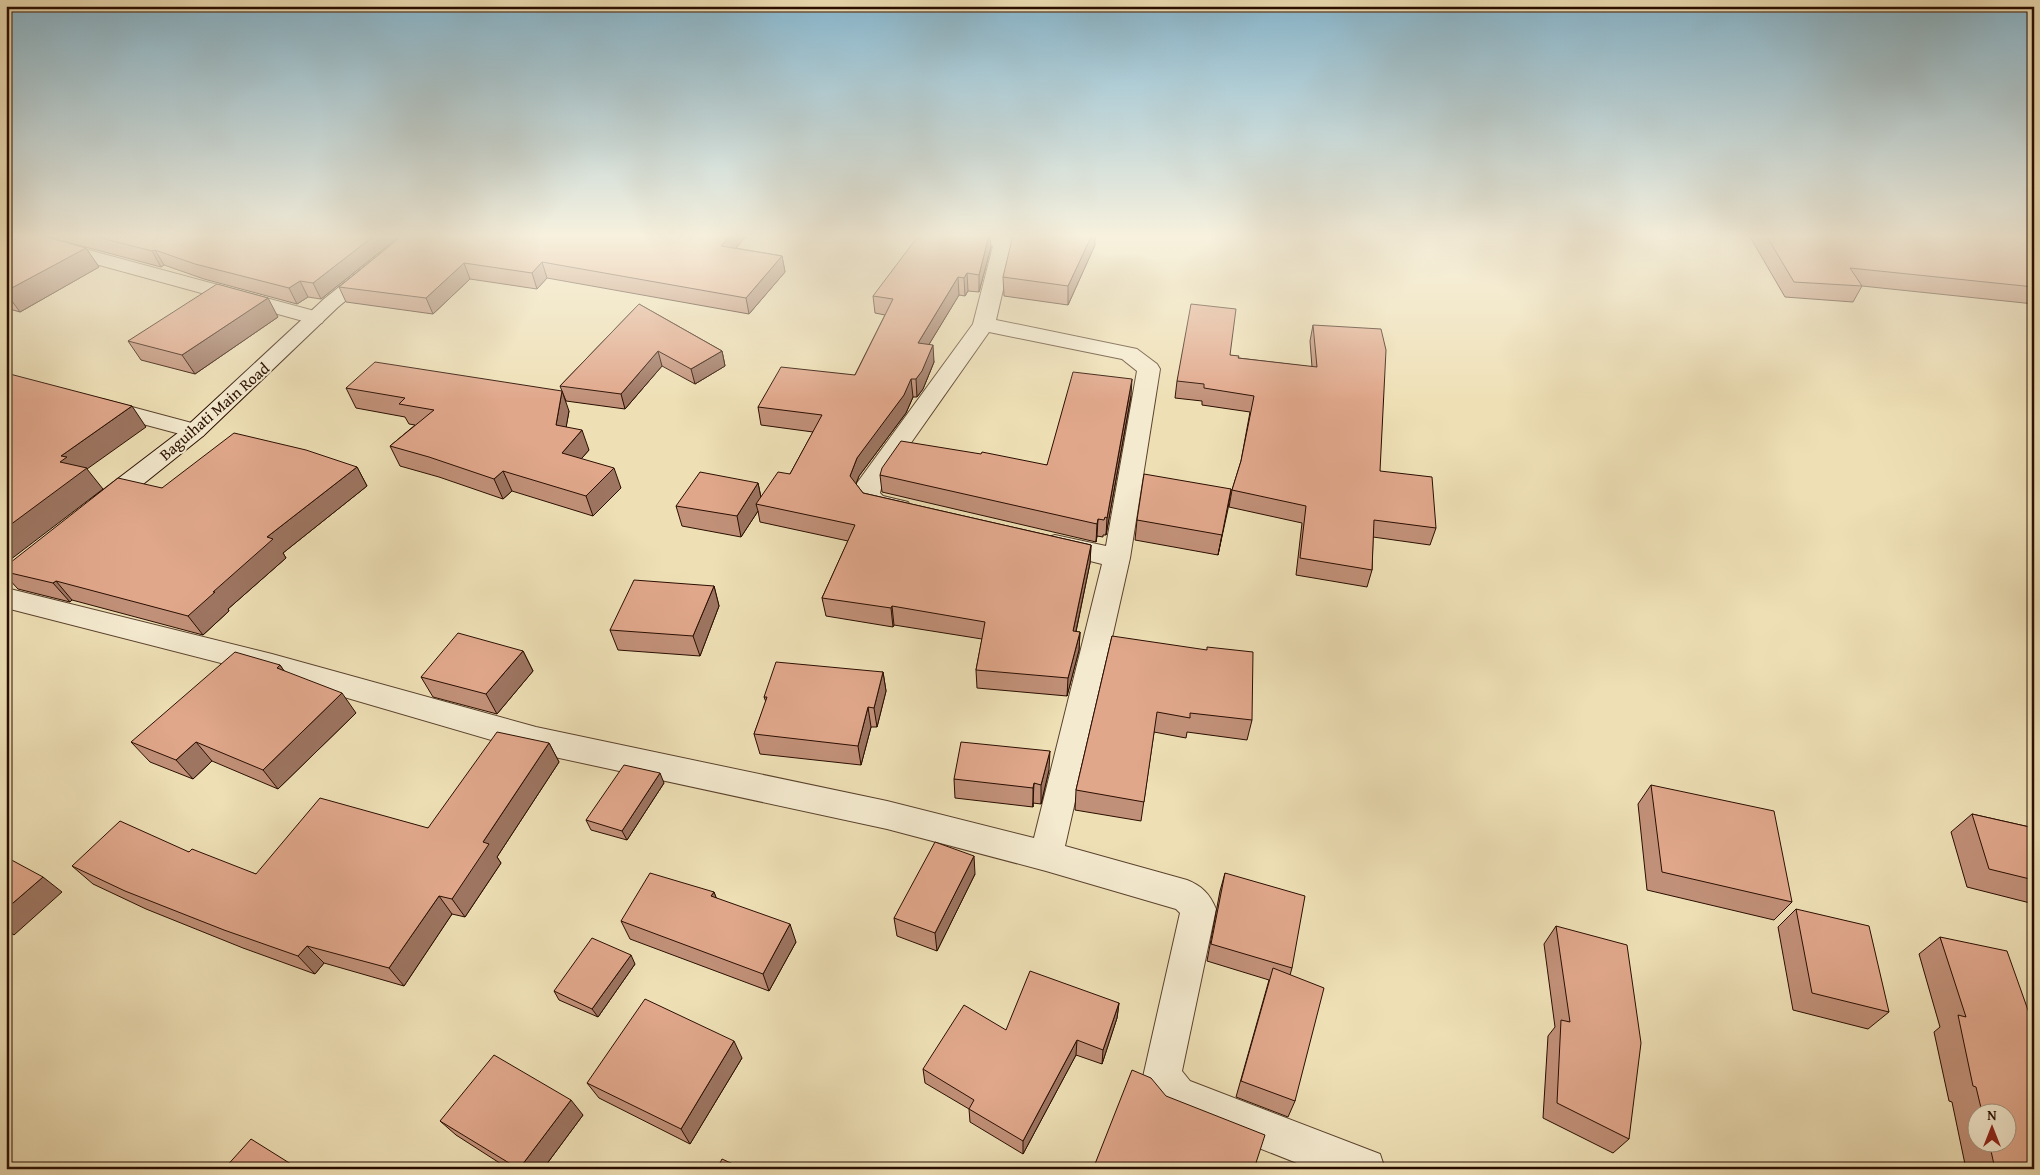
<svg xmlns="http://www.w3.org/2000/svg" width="2040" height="1175" viewBox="0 0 2040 1175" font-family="'Gentium Book Plus',serif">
  <rect width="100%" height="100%" fill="#eedfb5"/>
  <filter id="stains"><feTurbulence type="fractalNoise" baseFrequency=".004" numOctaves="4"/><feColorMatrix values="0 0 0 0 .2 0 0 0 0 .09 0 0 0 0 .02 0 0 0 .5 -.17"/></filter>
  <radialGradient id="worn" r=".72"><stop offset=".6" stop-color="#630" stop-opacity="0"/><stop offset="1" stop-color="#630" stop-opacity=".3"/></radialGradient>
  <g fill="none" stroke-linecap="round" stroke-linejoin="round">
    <g stroke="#5b422d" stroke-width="2">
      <path id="street" d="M960,235H998L1011,238L1014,242L996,320L1137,349L1157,364L1160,369L1130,558L1065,846L1187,880C1202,886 1210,894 1216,909L1182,1071L1190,1081L1380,1154L1385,1169H1312L1163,1110L1148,1091L1143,1077L1180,913L1176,909L1046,871L887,829L536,753L272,676L6,608V588L272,654L536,727L887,801L1034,838L1102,564L1046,550L1042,544L1046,538L1055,535L1106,546L1137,371L1122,359L989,332L882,484L880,493L883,496L908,502L912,508L908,514C889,519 865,512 854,495L857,483L973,324L993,246L963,239Z
        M55,241L322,313L325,318L322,323L314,324L48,251L45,247L48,243Z
        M102,399L203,426L207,431L203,436L195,438L94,411L90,406L94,401Z"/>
    </g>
    <g stroke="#2a0e00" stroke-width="2">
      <path id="secondary" d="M404,235H426L338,307L203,436L112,509L103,512L94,509L90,503L94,497L187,426L324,299Z"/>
    </g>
    <use href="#street" fill="#f4eacf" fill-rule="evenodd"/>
    <use href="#secondary" fill="#f4eacf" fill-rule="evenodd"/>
  </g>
  <path fill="#c19078" stroke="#2a0e00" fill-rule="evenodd" d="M6,235H13L10,238L12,241L86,248L99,267L20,312L6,308V244L10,241L6,240Z
    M40,235H401L321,299L308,297L297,304L204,279L164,265L161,267Z
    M403,235L746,236L736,248L782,256L785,272L749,314L547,278L537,289L470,279L433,314L346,302L339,287Z
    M1749,235H2034V304L1862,286L1853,302L1785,297Z
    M1095,245L1068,305L1004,296L1003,277Z
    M991,247L979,292L968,291L965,296L959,295L929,344L934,362L923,389L917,397H913L906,413L859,476L856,484L863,493L1091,545L1090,563L1076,632H1080L1079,650L1067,696L977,688L976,670L982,639L894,625L893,627L826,616L822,598L848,541L760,522L758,511L741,537L682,526L676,506L758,483L761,497L790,474L813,432L761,425L758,407L855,375L885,315L875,313L873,296Z
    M639,304L722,351L725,366L695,384L662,366L625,409L566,401L560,386Z
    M278,317L195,374L141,360L128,341Z
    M1313,325L1380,471L1436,528L1430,545L1373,537L1372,570L1367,587L1296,575L1302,523L1229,507L1232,490L1241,461L1250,412L1202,405V401L1175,398L1177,381L1230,355L1238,358L1312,367L1310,341Z
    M346,388L569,411L566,427L589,450L581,459L621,488L593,516L512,491L503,499L439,477L400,466L390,446L415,425L409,424L405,417L356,408Z
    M1131,396L1106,535H1103V537L1097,536L1096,542L882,492L880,475L1047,465Z
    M357,467L367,486L283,553L286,558L228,609L229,611L203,635L72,600L70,602L18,589L6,576V566L162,488Z
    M1231,489L1218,555L1135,540L1137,520Z
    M714,586L719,606L700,656L618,650L610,630Z
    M1112,636L1252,720L1247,740L1187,732L1186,738L1154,732L1141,821L1075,810L1076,790Z
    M523,651L533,671L497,714L433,697L421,677Z
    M280,665L284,671L356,713L278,789L212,761L193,779L150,762L131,742Z
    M883,672L886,691L877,727H871L861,765L760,754L754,734L766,702L764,697Z
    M549,743L559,762L497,857L501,863L465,917L452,914L404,986L324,963L315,974L243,948L146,909L93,884L72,866L189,852L256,874L428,828Z
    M1049,770L1041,804L1033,803V807L955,798L954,779Z
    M664,783L627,840L591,830L586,820Z
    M1651,785L1792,902L1774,920L1647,890L1638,804Z
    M1972,814L2034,828V904L1967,887L1951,832Z
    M1225,873L1292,968L1290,975L1295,1101L1288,1117L1236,1097L1269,980L1207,961L1220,891Z
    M975,874L937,951L897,936L894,918Z
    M714,892L716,898L796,942L769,991L630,939L621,921Z
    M1796,909L1889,1012L1868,1029L1793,1010L1778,927Z
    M1556,926L1629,1139L1613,1153L1543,1118L1548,1036L1555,1027L1544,944Z
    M1940,937L2034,1169H1966L1952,1102L1949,1101L1934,1032L1940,1027L1919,954ZM1978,1112H2008V1142H1978Z
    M635,964L598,1017L559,1000L554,991Z
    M1119,1003L1117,1018L1102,1064L1076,1055L1023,1154L970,1122L969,1109L925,1083L923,1069L1006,1030Z
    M742,1058L690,1144L599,1098L587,1083Z
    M583,1115L543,1169H509L456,1135L440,1121Z"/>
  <path fill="#9d7561" stroke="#2a0e00" d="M8,235H13L10,238L13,242Z
    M375,235H401L321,299L313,283Z
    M731,235H746V236L724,262L721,246Z
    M989,235H990L991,247L979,292V275Z
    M1092,235H1095V245L1068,305V286Z
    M86,248L99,267L20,312L6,293V291Z
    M155,250L164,265L161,267L152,251Z
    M782,256L785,272L749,314L746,298Z
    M542,262L547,278L537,289L532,273Z
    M464,263L470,279L433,314L426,298Z
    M967,273L968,291L965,296L964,278Z
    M958,277L959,295L919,361L918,343Z
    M300,281L308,297L297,304L289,288Z
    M268,298L278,317L195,374L182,355Z
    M933,345L934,362L923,389L917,397L916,379Z
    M658,351L662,366L625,409L621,394Z
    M722,351L725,366L695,384L691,369Z
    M911,379L913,397L906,413L859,476L852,494L850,476L857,458Z
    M1132,379L1131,396L1106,535L1107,518Z
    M562,391L569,411L563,445L556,425Z
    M132,406L146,427L87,469L103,489L6,563V528L61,456Z
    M582,430L589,450L569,473L562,453Z
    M357,467L367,486L283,553L286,558L228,609L229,611L203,635L188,616L267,537Z
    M614,468L621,488L593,516L586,496Z
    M503,471L512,491L503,499L494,479Z
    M758,483L762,503L756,504L758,511L741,537L737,516Z
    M1231,489L1228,509L1218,555L1222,535Z
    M1098,519L1097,536L1096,542L1097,524Z
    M1091,545L1090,563L1072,650L1073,631Z
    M56,581L72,600L70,602L53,583Z
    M714,586L719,606L700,656L693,636Z
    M892,606L894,625L893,627L891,608Z
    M1080,632L1079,650L1067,696L1068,678Z
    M523,651L533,671L497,714L486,694Z
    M280,665L294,685L277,668Z
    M883,672L886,691L877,727L874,708Z
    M342,693L356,713L278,789L263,770Z
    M868,707L871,727L861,765L858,746Z
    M196,742L212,761L193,779L176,760Z
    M549,743L559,762L497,857L501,863L465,917L452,899L483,842Z
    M1050,751L1049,770L1041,804V785Z
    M660,773L664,783L627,840L622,831Z
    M1034,783L1033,803V807V788Z
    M974,856L975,874L937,951L935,933Z
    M43,877L62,892L14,935L6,929V909Z
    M714,892L721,910L711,896Z
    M439,896L452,914L404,986L389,968Z
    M790,924L796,942L769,991L763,974Z
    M6,929L13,934L6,939Z
    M307,946L324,963L315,974L298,956Z
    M631,955L635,964L598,1017L592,1009Z
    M1119,1003L1117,1018L1102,1064L1103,1050Z
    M1077,1040L1076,1055L1023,1154V1141Z
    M734,1041L742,1058L690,1144L681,1129Z
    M571,1100L583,1115L543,1169H519Z"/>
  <path fill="#e0a78b" stroke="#2a0e00" d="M23,235H40L86,248L6,291V244Z
    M90,235H375L313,283L300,281L289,288L195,264L155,250L152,251Z
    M403,235H731L721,246L782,256L746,298L542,262L532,273L464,263L426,298L339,287Z
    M919,235H989L979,275L967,273L964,278L958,277L918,343L933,345L922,371L916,379H911L904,395L857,458L850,476L863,493L1091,545L1073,631L1080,632L1068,678L976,670L985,622L892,606L891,608L822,598L855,525L756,504L778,472L790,474L822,415L758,407L781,367L855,375L893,299L873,296Z
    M1013,235H1092L1068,286L1003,277Z
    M1766,235H2034V287L1850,268L1862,286L1794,282Z
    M217,284L268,298L182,355L128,341Z
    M639,304L722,351L691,369L658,351L621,394L560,386Z
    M1191,304L1236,309L1230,355L1239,356L1238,358L1317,367L1313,325L1381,329L1386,350L1380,471L1432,477L1436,528L1374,520L1372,570L1300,558L1306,506L1232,490L1241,461L1254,396L1204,388V384L1177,381Z
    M375,362L562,391L556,425L582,430L562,453L614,468L586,496L503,471L494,479L429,457L390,446L434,410L399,404L405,398L346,388Z
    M1073,372L1132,379L1107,518L1105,517L1104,520L1098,519L1097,524L880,475L882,468L901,441L981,454L982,452L1047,465Z
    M6,373L132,406L61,456L67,457L60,462L87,468L6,528Z
    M234,433L306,450L357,467L267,537L273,539L213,592H215L188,616L56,581L53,583L6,572V566L118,478L162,488Z
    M700,472L758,483L737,516L676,506Z
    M1144,474L1231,489L1222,535L1137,520Z
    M634,580L714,586L693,636L610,630Z
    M458,633L523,651L486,694L421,677Z
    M1112,636L1207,650V647L1253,652L1252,720L1190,713V718L1157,712L1144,802L1076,790Z
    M235,652L280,665L277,668L342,693L263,770L196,742L176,760L131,742Z
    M776,662L883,672L874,708L868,707L858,746L754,734L767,697H764Z
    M497,732L549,743L483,842L489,844L452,899L439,896L389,968L307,946L298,956L224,930L125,891L72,866L120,821L189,852L192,849L256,874L320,798L428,828Z
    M961,742L1050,751L1041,785L1034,783L1033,788L954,779Z
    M624,765L660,773L622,831L586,820Z
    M1651,785L1774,811L1792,902L1662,872Z
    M1972,814L2034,828V880L1989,869Z
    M935,842L974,856L935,933L894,918Z
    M6,857L43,877L6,909Z
    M650,873L714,892L711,896L790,924L763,974L621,921Z
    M1225,873L1305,896L1292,968L1211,944Z
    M1796,909L1869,926L1889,1012L1812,993Z
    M1556,926L1627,945L1641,1043L1629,1139L1557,1103L1561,1020L1570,1022Z
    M1940,937L2007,951L2034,1027V1169H1995L1989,1142H2008V1112H1982L1976,1087L1973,1086L1958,1015L1966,1017Z
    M592,938L631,955L592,1009L554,991Z
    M1273,968L1324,988L1295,1101L1241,1081Z
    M1030,971L1119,1003L1103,1050L1077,1040L1023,1141L969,1109L974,1100L923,1069L964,1005L1006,1030Z
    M645,999L734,1041L681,1129L587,1083Z
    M494,1055L571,1100L519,1169L440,1121Z
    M1132,1070L1151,1078L1166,1096L1265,1135L1254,1169H1093Z
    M251,1139L299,1169H224Z
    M722,1159L744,1169H717Z"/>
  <linearGradient id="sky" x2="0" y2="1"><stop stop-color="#88b8d0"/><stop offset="0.59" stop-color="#f7f1de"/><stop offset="1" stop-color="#f7f1de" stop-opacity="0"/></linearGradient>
  <rect width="2040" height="400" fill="url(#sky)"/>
  <g text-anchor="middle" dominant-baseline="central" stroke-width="4" stroke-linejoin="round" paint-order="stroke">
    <g font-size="16" fill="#2a0e00" stroke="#f4eacf">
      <text transform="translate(214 411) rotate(-41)">Baguihati Main Road</text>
    </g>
  </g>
  <rect width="2040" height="1175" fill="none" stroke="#eedfb5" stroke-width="25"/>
  <rect x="8" y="8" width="2025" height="1160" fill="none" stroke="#2a0e00" stroke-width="2.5"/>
  <rect x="12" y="12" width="2015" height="1150" fill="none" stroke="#2a0e00"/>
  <g transform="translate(1992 1128)"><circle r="24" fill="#f4eacf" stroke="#a3927c"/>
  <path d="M0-4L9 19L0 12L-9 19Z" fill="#8f2418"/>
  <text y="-8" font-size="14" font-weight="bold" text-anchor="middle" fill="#2a0e00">N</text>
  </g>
  <rect width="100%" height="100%" filter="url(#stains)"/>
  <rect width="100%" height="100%" fill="url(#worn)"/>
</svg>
